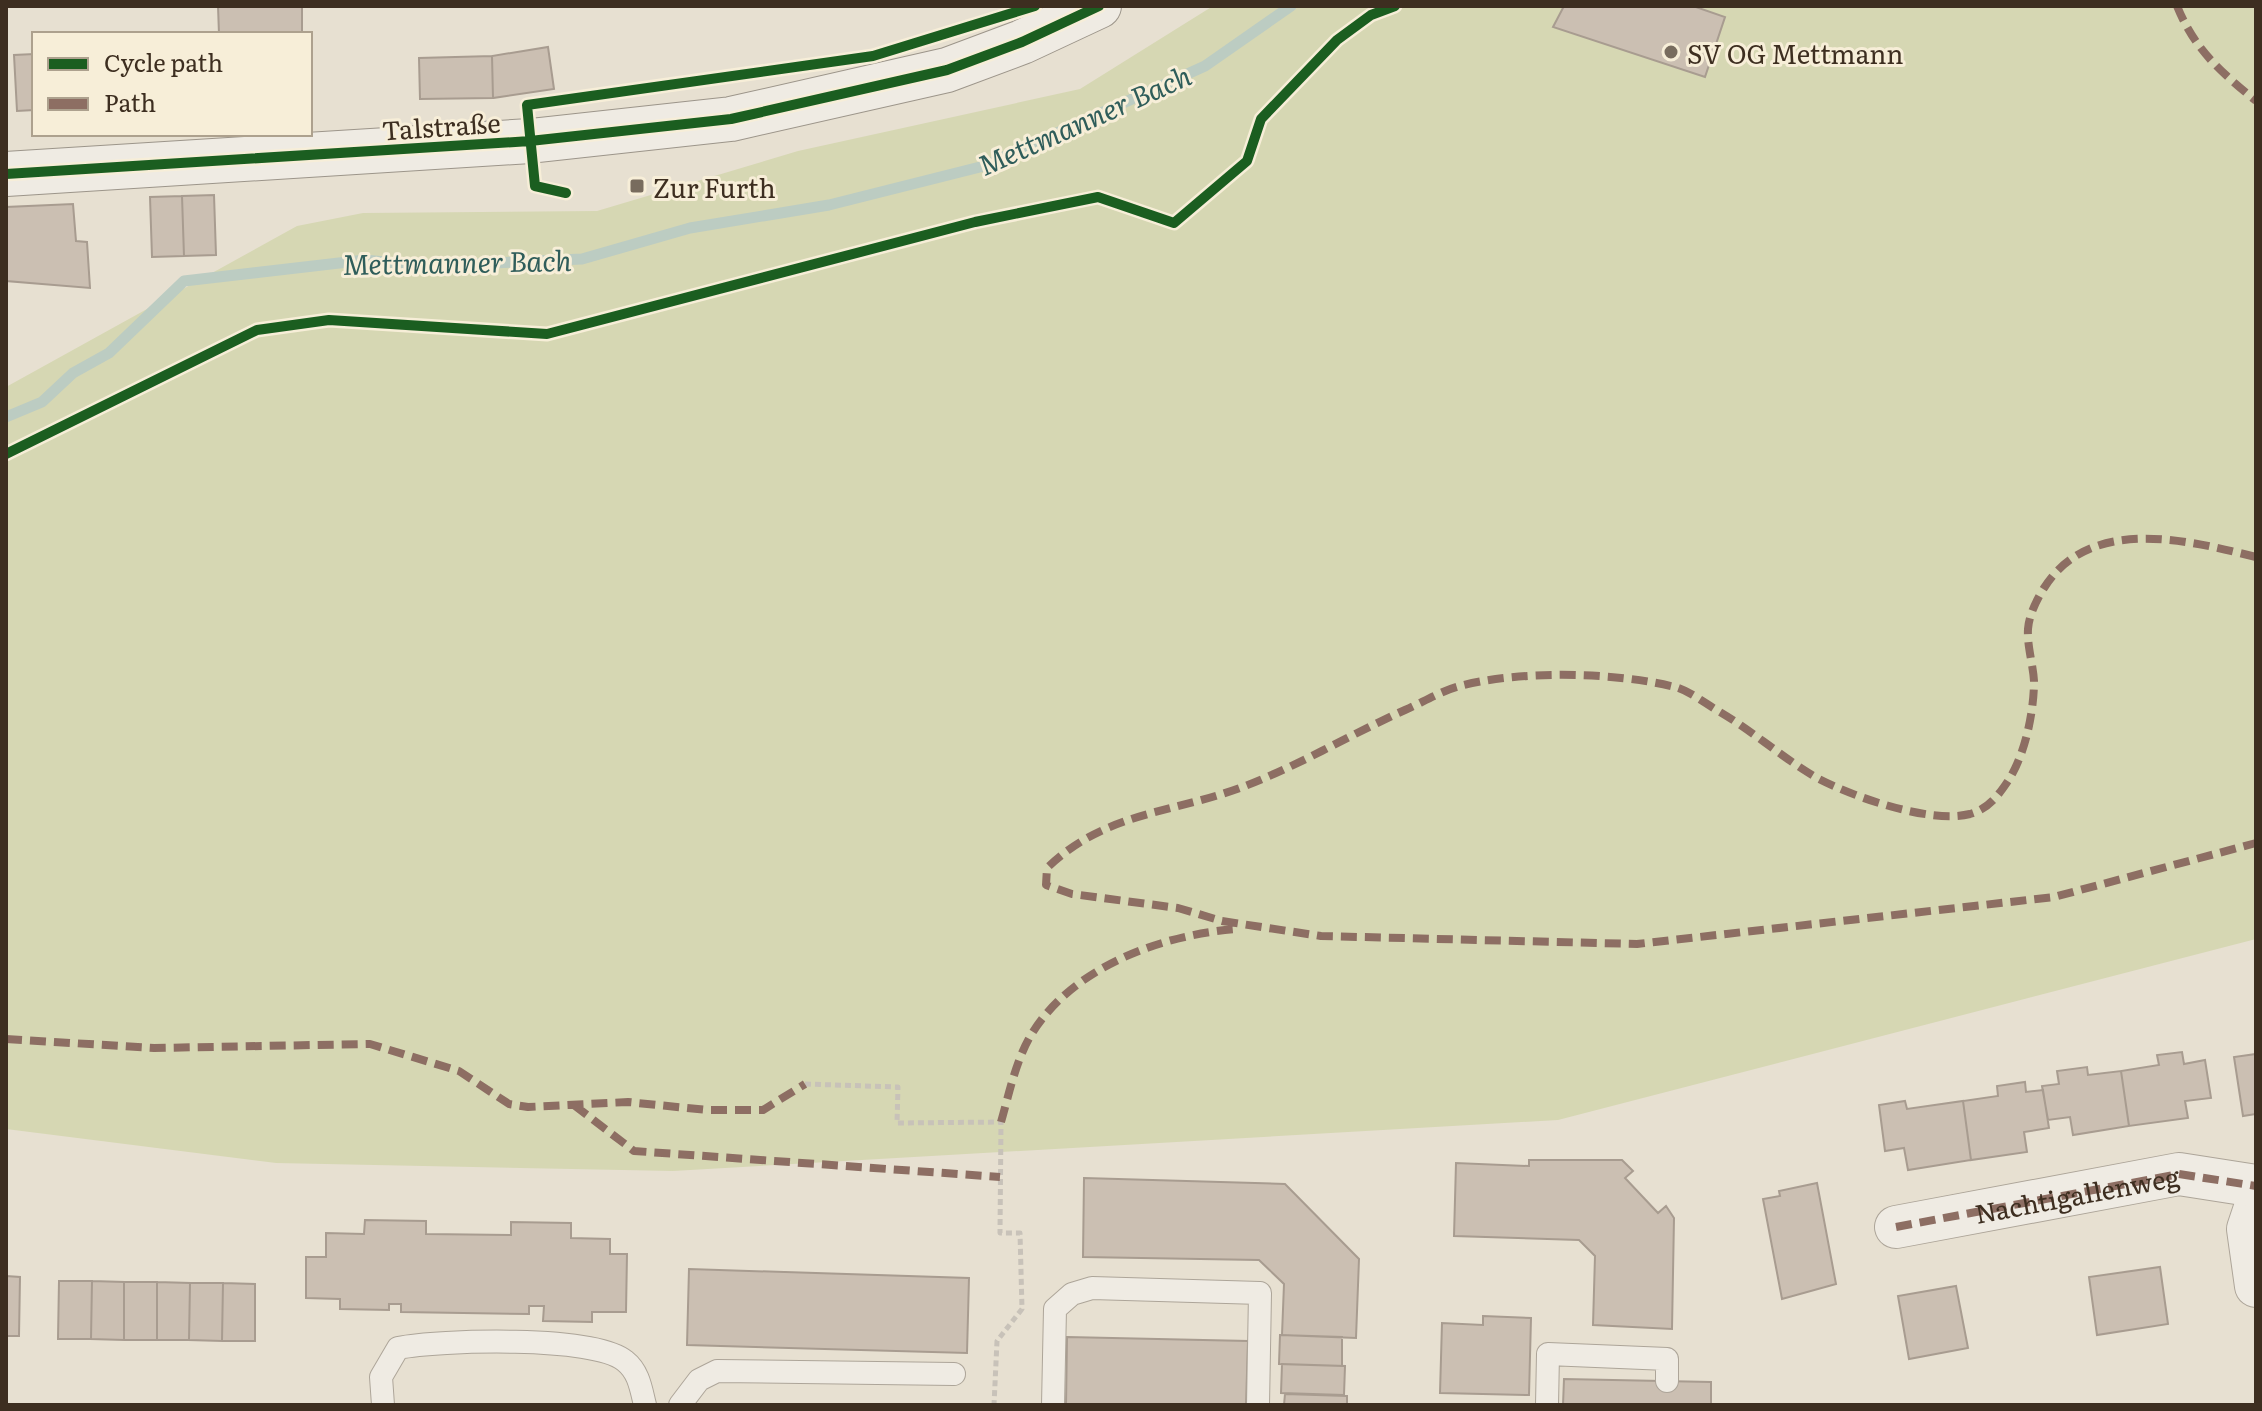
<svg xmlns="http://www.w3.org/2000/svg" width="2262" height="1411" viewBox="0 0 2262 1411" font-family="Literata,serif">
  <rect width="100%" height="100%" fill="#e7e0d1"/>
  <path fill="#d6d7b3" d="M1213,6H2256V939L1558,1120L673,1171L276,1163L6,1129V387L297,226L363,213L597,211L798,151L1080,89Z"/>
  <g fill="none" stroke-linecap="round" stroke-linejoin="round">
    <path stroke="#bcccc2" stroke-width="11" d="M6,417L42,402L73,373L109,353L184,281L365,260L423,266L582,259L690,228L829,205L984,166L1205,66L1291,6"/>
  </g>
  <path fill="#cbbfb2" stroke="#a89c90" stroke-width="2" d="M218,6H302V34H219Z
    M1564,6H1693L1725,17L1705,77L1553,27Z
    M548,47L554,89L493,98L492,56Z
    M34,54V110L17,111L14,55Z
    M492,56L493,98L420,99L419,58Z
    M214,195L216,255L184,256L182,196Z
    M182,196L184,256L152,257L150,197Z
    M73,204L76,241L87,242L90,288L6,281V207Z
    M2182,1052L2184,1064L2205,1060L2211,1098L2185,1101L2188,1118L2129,1126L2121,1071L2159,1065L2157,1055Z
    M2256,1054V1114L2243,1116L2234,1057Z
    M2087,1067L2088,1075L2121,1071L2129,1126L2073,1135L2070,1117L2048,1120L2042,1086L2059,1084L2057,1071Z
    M2025,1082L2026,1092L2043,1090L2049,1128L2024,1132L2027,1152L1971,1160L1963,1101L1998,1096L1997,1086Z
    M1905,1101L1907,1109L1963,1101L1971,1160L1908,1170L1904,1148L1885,1151L1879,1105Z
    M1529,1160H1622L1633,1171L1625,1178L1658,1213L1666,1206L1674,1218L1672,1329L1593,1325L1595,1256L1579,1240L1454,1236L1456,1163L1529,1166Z
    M1084,1178L1285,1184L1359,1259L1356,1338L1282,1335L1284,1284L1259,1260L1083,1257Z
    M1817,1183L1836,1284L1782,1299L1763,1199L1780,1196L1779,1191Z
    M365,1220L426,1221V1234L511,1235V1222L571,1223V1238L610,1239V1254H627L626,1312H592V1322L543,1321L544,1306H529V1314L401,1312V1304H389V1310L340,1309V1299L306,1298V1257H326V1233L364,1234Z
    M2160,1267L2168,1324L2097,1335L2089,1277Z
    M689,1269L969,1278L967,1353L687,1345Z
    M6,1276L20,1277L19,1336H6Z
    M59,1281H92L91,1339H58Z
    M92,1281L124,1282V1340L91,1339Z
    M124,1282H157V1340H124Z
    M157,1282L190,1283L189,1340H157Z
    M190,1283H223L222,1341L189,1340Z
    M223,1283L255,1284V1341H222Z
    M1956,1286L1968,1348L1909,1359L1898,1296Z
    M1483,1316L1531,1318L1529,1395L1440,1393L1442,1323L1483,1325Z
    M1280,1335L1342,1337V1366L1279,1364Z
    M1067,1337L1248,1341L1246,1405H1066Z
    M1282,1364L1345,1366L1344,1395L1281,1393Z
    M1564,1379L1711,1382V1405H1563Z
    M1285,1394L1347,1396V1405H1284Z"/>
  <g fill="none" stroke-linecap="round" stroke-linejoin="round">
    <g stroke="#ada599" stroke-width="24">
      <path id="lane" d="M383,1405L381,1377L398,1348C439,1340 594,1335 625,1361C639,1372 641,1389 645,1405
        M680,1405L699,1380L717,1371L954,1374
        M1053,1405L1055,1309L1072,1294L1092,1288L1260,1293L1258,1405
        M1547,1405L1548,1354L1667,1359V1381"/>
    </g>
    <g stroke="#ada599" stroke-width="44">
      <g id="street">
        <path d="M2256,1205L2248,1229L2256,1286"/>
        <path id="s1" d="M1896,1227L2179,1174L2256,1186"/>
      </g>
    </g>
    <g stroke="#9c958a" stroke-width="46">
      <path id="secondary" d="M6,174L530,141L731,119L947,70L1022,42L1099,6"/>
    </g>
    <path stroke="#c8c2b9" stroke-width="5" stroke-dasharray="6 4" stroke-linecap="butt" d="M805,1084L898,1087L897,1123L1001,1122L1000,1233H1020L1022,1309L997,1341L994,1405"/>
    <use href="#lane" stroke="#efebe3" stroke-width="22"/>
    <use href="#street" stroke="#efebe3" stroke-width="42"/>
    <use href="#secondary" stroke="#efebe3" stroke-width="44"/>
    <path stroke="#8d6e63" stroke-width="8" stroke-dasharray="16 8" stroke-linecap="butt" d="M2177,6C2195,50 2220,71 2256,101
      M2256,557C2187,540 2090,515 2044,588C2037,599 2029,615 2028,629C2027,646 2033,664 2034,681C2034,712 2025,755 2008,781C1998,796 1988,809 1970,814C1930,824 1854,797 1819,779C1785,760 1754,732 1720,712C1706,704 1690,691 1675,687C1615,672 1520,670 1460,686C1441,691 1423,702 1405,710C1349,735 1295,768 1237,789C1167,814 1104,813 1047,868L1046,885L1072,894L1178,908L1222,921L1321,936L1637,944L2054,897L2256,843
      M6,1039L154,1048L370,1044L459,1071L509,1104L528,1107L628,1102L707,1110H763L805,1084
      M574,1105L634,1151L1000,1177
      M1001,1122C1009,1094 1016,1060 1031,1035C1072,967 1161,935 1236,929
      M1896,1227L2179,1174L2256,1186"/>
    <g stroke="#f7eed8" stroke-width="15">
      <path id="cycleway" d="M6,174L530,141L731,119L947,70L1022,42L1099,6
        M566,193L535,186L527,105L873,56L1035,6
        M6,454L257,330L329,320L547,334L975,222L1098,197L1174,223L1247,161L1261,119L1337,40L1371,15L1395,6"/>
    </g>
    <use href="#cycleway" stroke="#1b5e20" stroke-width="10"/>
  </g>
  <g fill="#786c5e" stroke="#f7eed8" stroke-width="3">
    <circle cx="1671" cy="52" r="8"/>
    <rect x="629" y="178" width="16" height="16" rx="4"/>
  </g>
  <g text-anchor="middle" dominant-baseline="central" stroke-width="6" stroke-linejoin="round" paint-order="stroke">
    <g font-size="26" fill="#3d2e20" stroke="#f7eed8" text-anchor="start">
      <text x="1687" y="52">SV OG Mettmann</text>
      <text x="653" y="186">Zur Furth</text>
    </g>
    <g font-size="26" fill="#3d2e20" stroke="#f7eed8">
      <text transform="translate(441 125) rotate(-4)">Talstraße</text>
      <text stroke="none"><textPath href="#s1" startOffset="184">Nachtigallenweg</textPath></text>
    </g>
    <g font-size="28" font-style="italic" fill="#2f5d5a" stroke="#f7eed8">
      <text transform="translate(1084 119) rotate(-24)">Mettmanner Bach</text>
      <text transform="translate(457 261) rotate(-1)">Mettmanner Bach</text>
    </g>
  </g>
  <rect width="2262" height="1411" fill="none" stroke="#3d2e20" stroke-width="16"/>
  <rect x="32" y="32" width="280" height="104" fill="#f7eed8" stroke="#ada18e" stroke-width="2"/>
  <rect x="48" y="58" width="40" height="12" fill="#1b5e20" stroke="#ada18e" stroke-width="2"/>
  <text x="104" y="72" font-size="24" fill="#3d2e20">Cycle path</text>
  <rect x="48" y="98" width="40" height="12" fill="#8d6e63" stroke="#ada18e" stroke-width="2"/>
  <text x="104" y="112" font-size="24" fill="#3d2e20">Path</text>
</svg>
